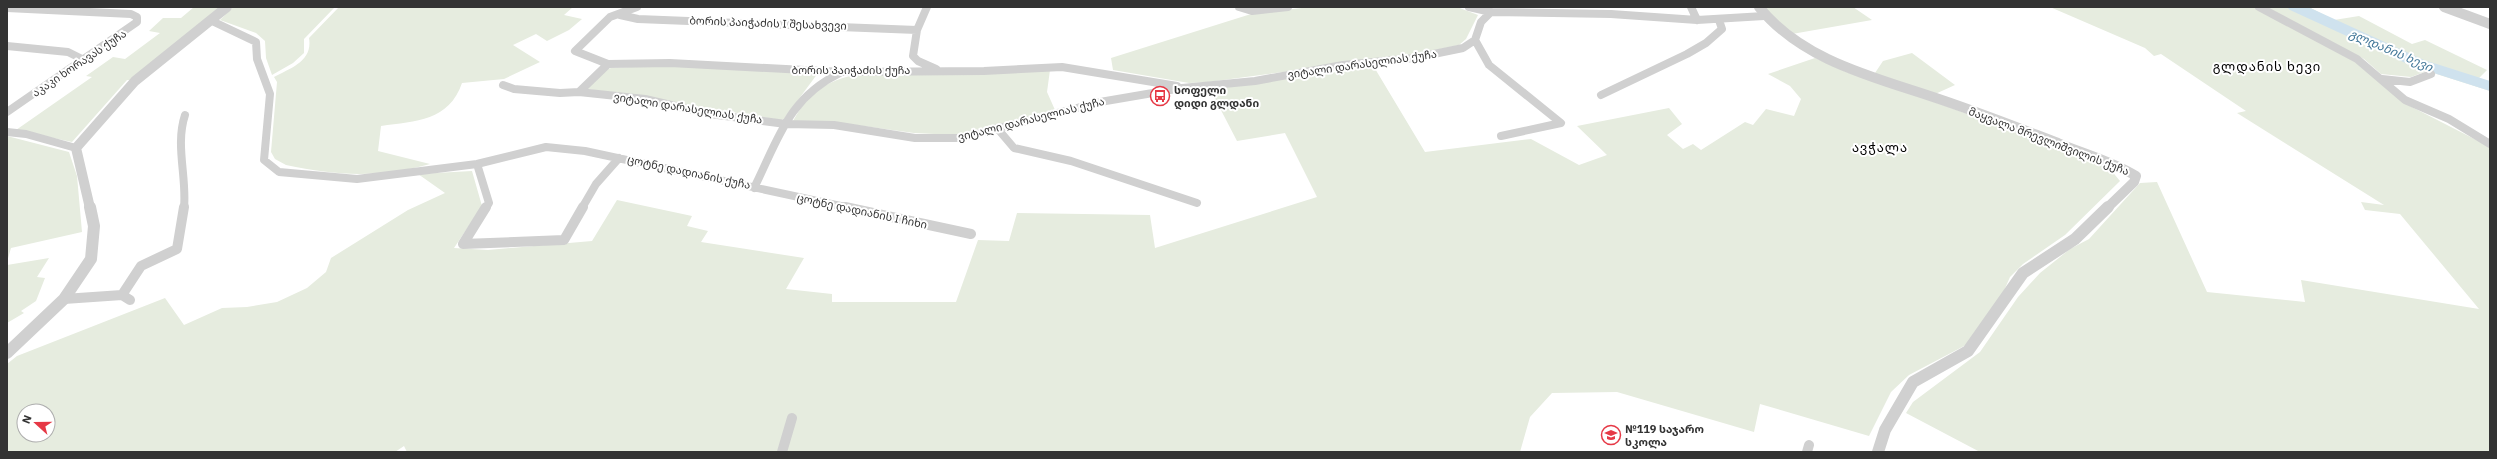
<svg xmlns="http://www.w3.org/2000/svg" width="2497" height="459" viewBox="0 0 2497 459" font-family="'IBM Plex Sans','Noto Sans Georgian',sans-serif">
  <rect width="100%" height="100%" fill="#fff"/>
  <path fill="#e6ecdf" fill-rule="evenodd" d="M194,7H221L132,80H127L72,142L16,130L92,77L86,76L113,57L125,59L160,33L149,31L163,18H181Z
    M233,7H335L304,39V53L293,63L272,75L266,58L265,41L256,33L220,20Z
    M339,7H573L564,15L582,19L569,30L547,41L536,34L513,45L540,62L504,79L462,83C449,121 416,121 381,126L378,151L430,164C378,178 338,176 286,165L275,159L271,152L277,82L274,77C291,68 313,61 309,38Z
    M1310,7H1457L1478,15L1466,39L1459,45L1411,55L1208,82L1189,83L1113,70L1111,58L1251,14Z
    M1764,7H1853L1872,20L1792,34Z
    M2050,7H2255L2368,69L2406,104L2490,147V452H1980L1906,413L1913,402L1980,352L2018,297L2040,273L2070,249L2089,239L2140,183L2157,182L2207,292L2305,302L2301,280L2479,309L2400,214L2365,210L2361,202L2384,205L2237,113L2246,111L2161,54L2154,56L2145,48Z
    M2266,7H2309L2334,20L2359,16L2412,44L2425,40L2487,70L2478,79L2490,84V91L2427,71L2411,77L2381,74L2364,59Z
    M1912,53L1955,85L1933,95L1873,76L1883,61Z
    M1815,58L1846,72L1946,106L2101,165L2110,169L2120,181L2065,235L2023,264L2010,277L2003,293L1966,345L1909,375L1891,392L1869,436L1760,404L1754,432L1617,392L1552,393L1530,417L1520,452H407L404,446L395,452H7V364L17,356L165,298L184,325L222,308L247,307L277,302L307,288L326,272L331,258L408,210L445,193L418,174L472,171L482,206L454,248L488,250L592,241L617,200L692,216L687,226L708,231L701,242L804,258L786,289L832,294V302H956L978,240L1009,241L1017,213L1150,215L1155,248L1317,197L1285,133L1237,141L1210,89L1374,67L1425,152L1531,139L1579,165L1607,155L1577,126L1669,108L1682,124L1667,135L1683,149L1693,144L1701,150L1745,122L1753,125L1766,109L1794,116L1801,99L1790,86L1768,74ZM24,411H48V435H24Z
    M671,65L818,73L784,119L781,120L587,89L605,70L611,68Z
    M1050,70L1047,92L1055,110L955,135L914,133L834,122L793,121C810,92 821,84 853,75Z
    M7,136L69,152L77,176L82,232L11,248L7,262Z
    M49,258L37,277L45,278L36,301L21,311L24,313L7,323V265Z"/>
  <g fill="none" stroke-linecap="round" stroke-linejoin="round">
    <path fill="#cfe2ee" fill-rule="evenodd" d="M2287,7H2308L2424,60L2490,81V91L2412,66L2290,10Z"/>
    <path stroke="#d0d0d0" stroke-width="8" d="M637,7L610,17L575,51L608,64L670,63L843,72L984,71L1062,67L1177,86
      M927,7L917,30L913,56L918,61L936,69
      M1239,7L1252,11L1288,7
      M1469,7L1491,12L1611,14L1697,20L1764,16
      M1691,7L1697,20
      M2259,7L2357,59L2405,100L2449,119L2490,144
      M7,8L131,14L137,17V22L7,112
      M620,15L638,19L917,30
      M212,21L256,42L257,59L270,94L264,160L279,172L357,179L477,164L546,147L585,151L850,208
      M1475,40L1489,65L1561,123L1501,136
      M7,46L68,52L84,60
      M2382,79L2410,82L2431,74
      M503,85L514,89L560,93L579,92L645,99L710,114L786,124L834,125L915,138H961L1100,102L1182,88L1255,81L1343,65L1414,58L1463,48L1475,40L1481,22L1491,12
      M579,92L608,64
      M1601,95L1687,54L1706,43L1722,29L1719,20
      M997,128L1014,148L1071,161L1197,203
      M7,132L26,134L76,148
      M477,164L489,203L486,208
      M754,188C778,140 788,98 840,73
      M184,208C187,177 175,145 185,115
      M582,208L596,184L619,158"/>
    <path stroke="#d0d0d0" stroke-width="10" d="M486,207L463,244L564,240L583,207
      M845,207L971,234
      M64,299L122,295
      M130,300L122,295L141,266L177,249L184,207
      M782,452L792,418
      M1807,452L1809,445"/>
    <path stroke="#d0d0d0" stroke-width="10" d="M1759,7C1801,59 1869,76 1930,96C1973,110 2016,127 2058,143C2084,154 2112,161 2136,176L2134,182L2107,208
      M2444,7L2490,24
      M90,208L76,148L135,81L227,7"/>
    <path stroke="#d0d0d0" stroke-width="12" d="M7,353L64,299L91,259L94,226L90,207
      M1878,452L1885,430L1913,382L1968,351L2023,273L2075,239L2108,207"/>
  </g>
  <defs>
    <g id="bus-ring" transform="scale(1)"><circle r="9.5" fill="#fff" stroke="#e63946" stroke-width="1.5"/><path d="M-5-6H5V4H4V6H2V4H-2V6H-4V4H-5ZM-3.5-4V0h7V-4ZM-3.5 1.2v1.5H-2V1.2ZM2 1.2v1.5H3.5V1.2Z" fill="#e63946"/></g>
    <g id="school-ring" transform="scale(1)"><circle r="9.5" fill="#fff" stroke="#e63946" stroke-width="1.5"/><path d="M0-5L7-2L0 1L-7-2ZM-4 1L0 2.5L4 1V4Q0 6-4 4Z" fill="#e63946"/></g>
  </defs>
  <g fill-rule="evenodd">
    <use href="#bus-ring" x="1160" y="96"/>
    <use href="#school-ring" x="1611" y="435"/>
  </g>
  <g text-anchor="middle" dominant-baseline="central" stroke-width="4" stroke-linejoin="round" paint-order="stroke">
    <g font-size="11" fill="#333" stroke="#fff">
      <text transform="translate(768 23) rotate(2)">ბორის პაიჭაძის I შესახვევი</text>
      <text transform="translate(79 63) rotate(-34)">აკაკი ხორავას ქუჩა</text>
      <text transform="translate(1362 64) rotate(-8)">ვიტალი დარასელიას ქუჩა</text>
      <text x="851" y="70">ბორის პაიჭაძის ქუჩა</text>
      <text transform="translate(688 108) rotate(9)">ვიტალი დარასელიას ქუჩა</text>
      <text transform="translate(1031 119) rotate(-14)">ვიტალი დარასელიას ქუჩა</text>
      <text transform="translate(2049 141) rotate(21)">მაყვალა მრევლიშვილის ქუჩა</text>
      <text transform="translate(689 172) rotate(12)">ცოტნე დადიანის ქუჩა</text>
      <text transform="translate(862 211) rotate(12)">ცოტნე დადიანის I ჩიხი</text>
    </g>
    <g font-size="11" font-weight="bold" fill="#333" stroke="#fff" text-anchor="start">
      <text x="1174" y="90">სოფელი<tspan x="1174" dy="13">დიდი გლდანი</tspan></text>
      <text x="1625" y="429">№119 საჯარო<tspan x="1625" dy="13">სკოლა</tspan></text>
    </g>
    <g font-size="12" font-style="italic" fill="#3f7597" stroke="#fff">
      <text transform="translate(2391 50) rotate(23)">გლდანის ხევი</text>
    </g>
    <g font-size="13" letter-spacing="1" fill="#000" stroke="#fff">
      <text x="2267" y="66">გლდანის ხევი</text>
      <text x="1880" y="147">ავჭალა</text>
    </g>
  </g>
  <rect width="2497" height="459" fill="none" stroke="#333333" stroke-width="16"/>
  <g transform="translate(36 423) rotate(291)"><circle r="19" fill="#ffffff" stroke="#adadad"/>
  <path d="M0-3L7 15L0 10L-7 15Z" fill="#e63946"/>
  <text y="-6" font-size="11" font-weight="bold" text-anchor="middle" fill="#333333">N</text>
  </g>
</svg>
